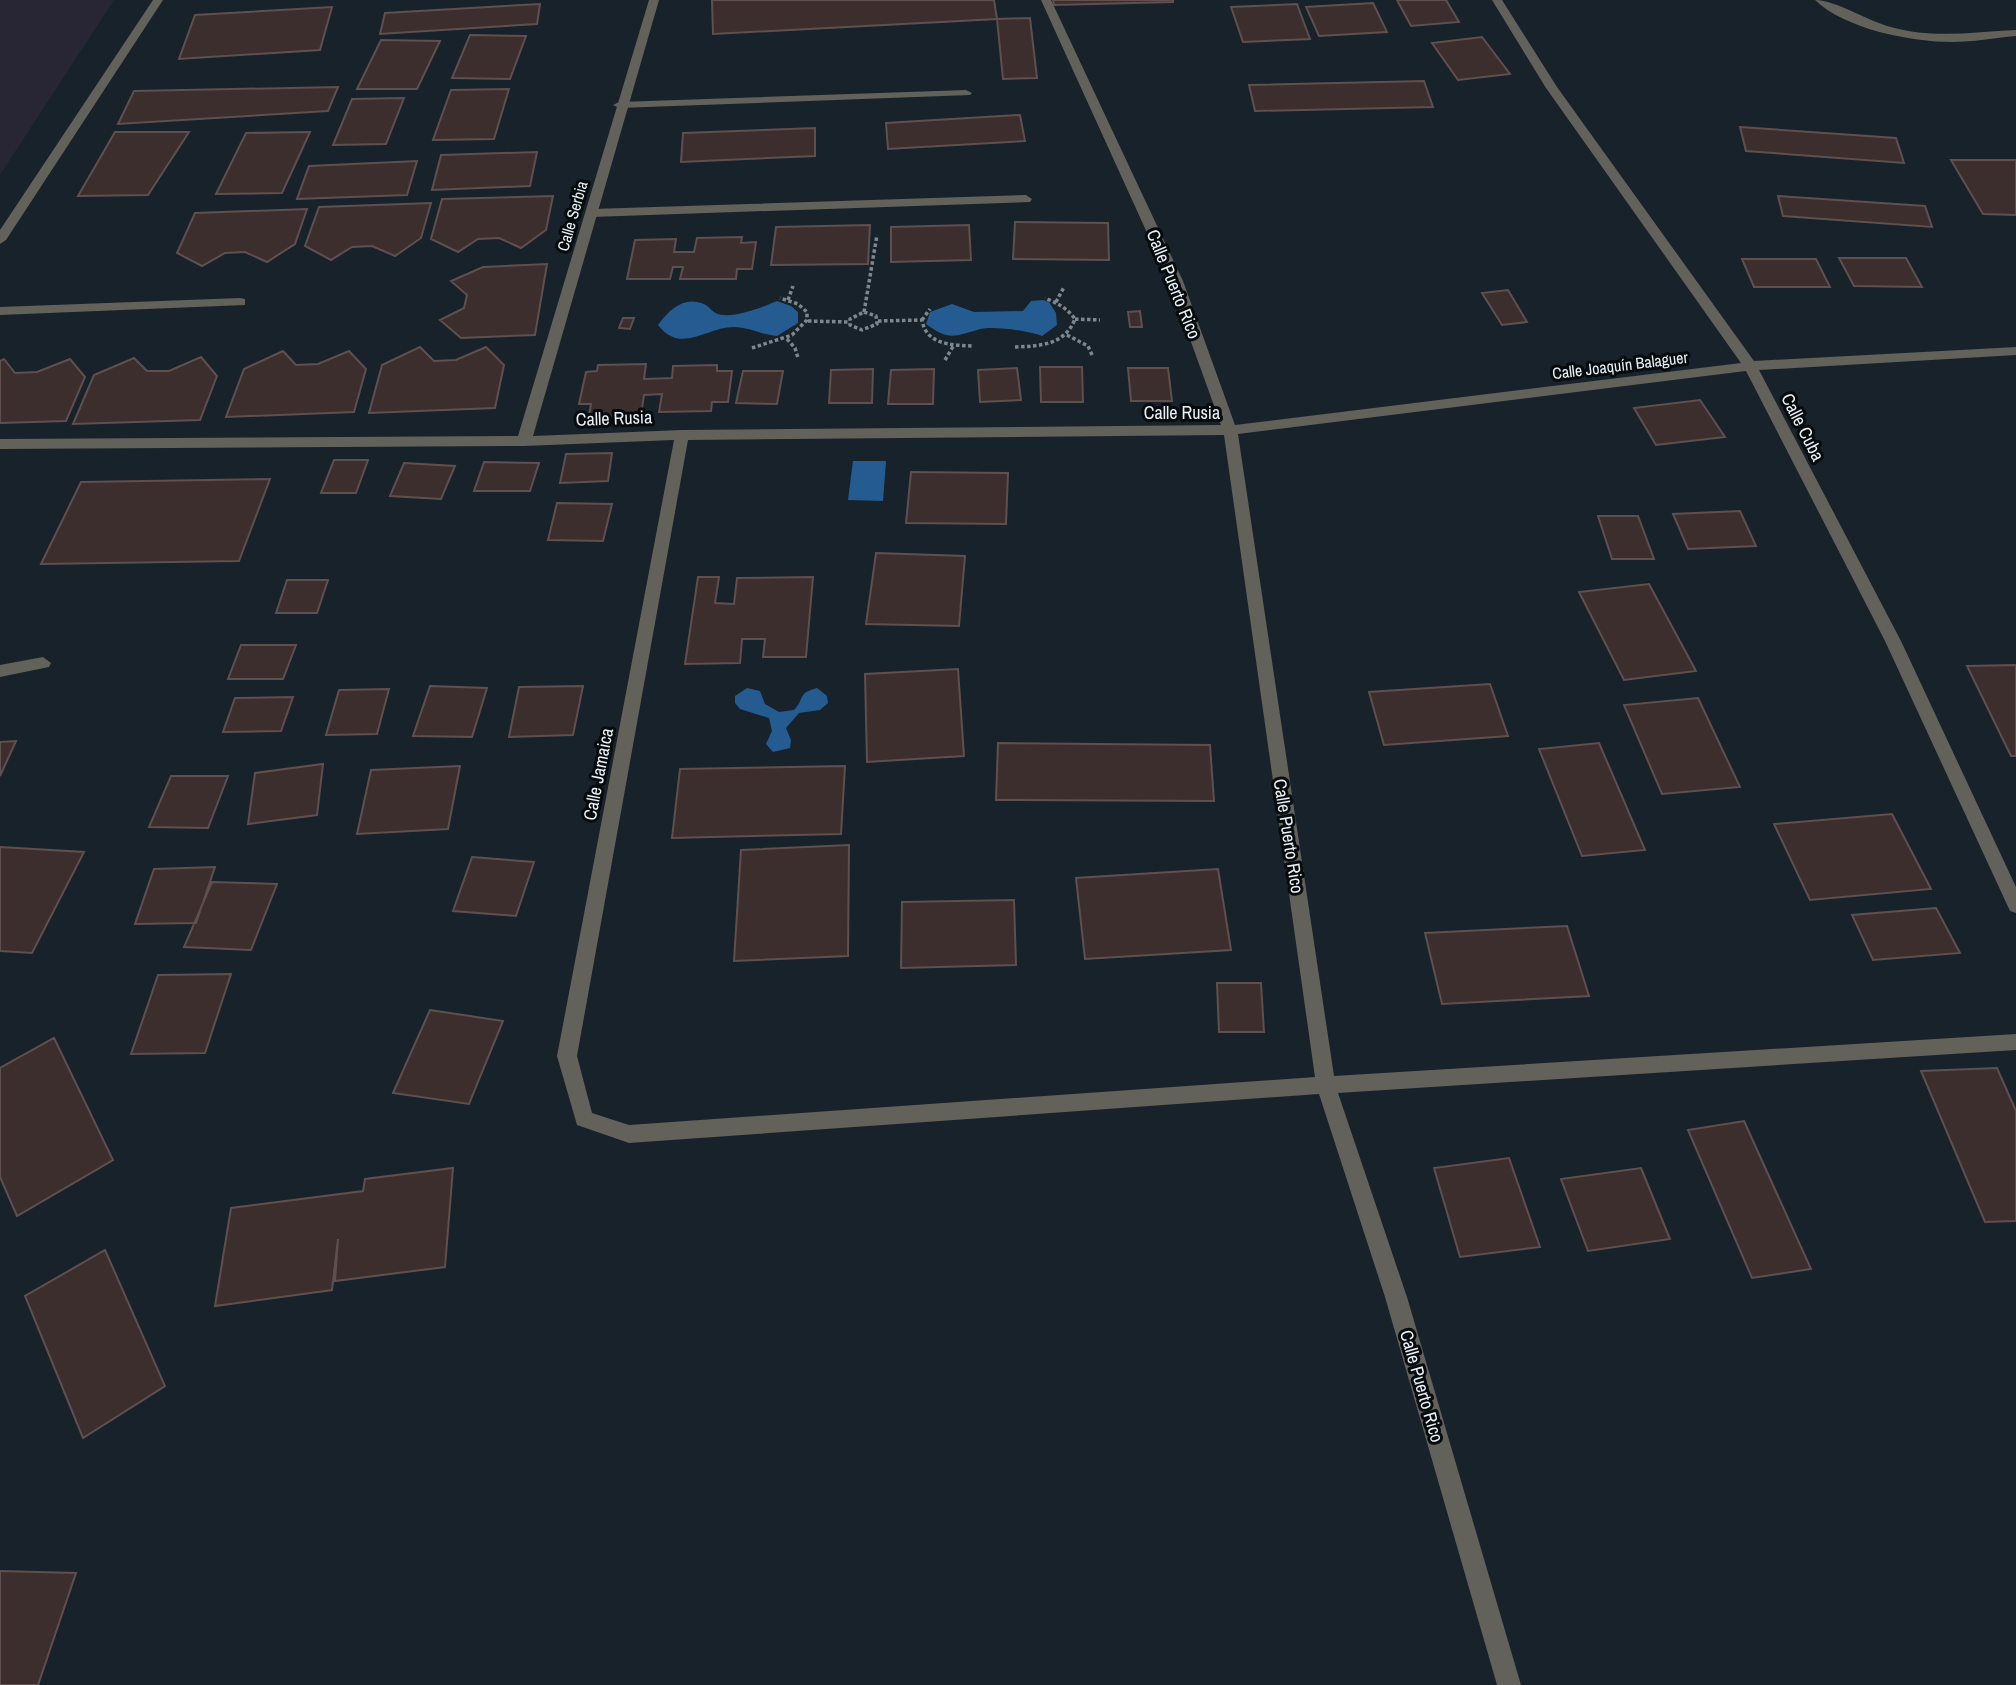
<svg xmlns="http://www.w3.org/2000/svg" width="2016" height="1685" viewBox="0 0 2016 1685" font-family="'Archivo Narrow',sans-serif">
  <rect width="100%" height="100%" fill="#17222a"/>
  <path fill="#282535" d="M0,0H114L0,175Z"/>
  <path fill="#245c92" d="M1043,300L1049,302L1056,313L1057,325L1042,336C1028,331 991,325 977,330C953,337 948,340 926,324L930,312L952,304L974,312L1023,311L1031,301Z
    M777,301L791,306L798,312V323L777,336C762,335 749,327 734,327C706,327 681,355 658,325C668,311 684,295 704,304C709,306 713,313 718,314C733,319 763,307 777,301Z
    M853,461H886L883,501L848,500Z
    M747,688L760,691L765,704L779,712L794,710C805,699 797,693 817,688L827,696L828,703L820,710L799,713L786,728L791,740L790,748L773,752L766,744L772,731L769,718L740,709L735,703V696Z"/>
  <path fill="#3d2e2e" stroke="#5f4f4e" stroke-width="2" d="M712,0H994L997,19L713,34Z
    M1053,0H1173V2L1054,5Z
    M1397,0H1446L1459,22L1411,26Z
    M1373,3L1387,32L1319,36L1306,7Z
    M540,4L537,24L380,34L385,13Z
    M1297,4L1310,39L1243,42L1231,7Z
    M332,7L320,50L179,59L195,15Z
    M1030,18L1037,78L1003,79L997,19Z
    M470,35L526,36L510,79L452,78Z
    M1482,37L1510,74L1458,80L1432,43Z
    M381,40L440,41L417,89H357Z
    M1424,81L1433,107L1255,111L1249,85Z
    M338,87L328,111L118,124L134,91Z
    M509,89L494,139L433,140L451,90Z
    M404,98L386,144L333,145L352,99Z
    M1020,115L1025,141L888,149L886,123Z
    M1740,127L1896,138L1904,163L1746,151Z
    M815,128V156L681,162L683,133Z
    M115,132H189L148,195L78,196Z
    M310,132L282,193L216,194L246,133Z
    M537,152L530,186L432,190L441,155Z
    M1951,160H2016V215L1983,214Z
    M417,161L407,195L297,199L309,166Z
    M553,196L546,230L521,248L499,238L478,239L458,252L431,239L442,199Z
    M1778,196L1925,206L1932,227L1783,216Z
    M431,203L421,238L395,256L372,246L352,247L331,260L305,246L319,207Z
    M307,209L295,244L267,262L245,252L225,253L202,266L177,253L195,213Z
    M1015,222L1108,223L1109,260L1013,259Z
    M870,225L868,264L771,265L776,227Z
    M969,225L971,260L891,262V227Z
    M742,237L741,243L756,242L752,269H737L736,279H680L683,267H673L670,279H627L635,240L676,239L674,252H694L697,238Z
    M1839,258H1906L1922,287L1854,286Z
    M1742,259H1816L1830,287H1754Z
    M547,264L535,335L461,338L440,320L464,308L467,295L451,281L483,267Z
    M1508,290L1527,322L1502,325L1482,293Z
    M1140,311L1142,327H1130L1128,312Z
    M623,318H634L630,329L619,328Z
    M420,347L434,361L456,360L486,347L504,365L495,408L369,413L382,365Z
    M283,351L296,365L318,364L349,351L366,369L354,412L226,417L244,369Z
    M201,357L217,376L200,420L73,424L94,375L134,358L147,371H169Z
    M4,359L15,373L37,372L70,359L85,377L66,421L0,423V361Z
    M646,364L644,379L672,378L673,366L717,365V371H732L728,402H712L711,411L659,412L662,394L644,395L641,415L589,416L591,404H579L586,372L597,371L598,365Z
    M1040,367H1082L1083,402H1041Z
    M1017,368L1021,400L980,402L978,370Z
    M1128,368H1168L1172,401H1131Z
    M873,369L872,403H829L831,370Z
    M934,369L933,404H888L891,370Z
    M743,371H783L777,404L736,403Z
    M1700,400L1725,437L1656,445L1634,408Z
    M612,453L608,481L560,483L566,454Z
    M334,460H368L356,493H321Z
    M484,462L539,463L530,491H474Z
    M404,463L455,466L441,499L390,496Z
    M911,472L1008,473L1006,524L906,523Z
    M270,479L239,561L41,564L81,482Z
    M557,503L612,504L603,541L548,540Z
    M1740,511L1756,546L1688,549L1673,514Z
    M1598,516H1638L1654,559H1612Z
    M876,553L965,556L959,626L866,624Z
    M698,577H719L715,603L734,604L737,578L813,577L806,657H763L765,639H742L740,663L685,664Z
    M287,580H328L317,613H276Z
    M1649,584L1696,671L1624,680L1579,592Z
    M241,645H296L283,679H228Z
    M2016,665V756H2011L1967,666Z
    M958,669L964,756L867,762L865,674Z
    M1490,684L1508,736L1384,745L1369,692Z
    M430,686L487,688L472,737L413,736Z
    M583,686L573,735L509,737L519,687Z
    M389,689L377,734L326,735L339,690Z
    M293,697L281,731L223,732L235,698Z
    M1698,698L1740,787L1662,794L1624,705Z
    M16,741L0,776V742Z
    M998,743L1210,745L1214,801L996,800Z
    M1599,743L1645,850L1582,856L1539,749Z
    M323,764L317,815L248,824L255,773Z
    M460,766L448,829L357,834L371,770Z
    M845,766L841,834L672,838L680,769Z
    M171,776H228L208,828L149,827Z
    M1892,814L1931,889L1810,900L1774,824Z
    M849,845L848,956L734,961L741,850Z
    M0,847L84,852L32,953L0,951Z
    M472,857L534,862L516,916L453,911Z
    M215,867L196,923L135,924L154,869Z
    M1218,869L1231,950L1085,959L1076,878Z
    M212,882L277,884L251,950L184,947Z
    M1014,900L1016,965L901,968L902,902Z
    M1936,908L1960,953L1873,960L1852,915Z
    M1567,926L1589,996L1442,1004L1425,933Z
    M231,974L205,1053L131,1054L158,975Z
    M1217,983H1261L1264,1032H1219Z
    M430,1010L503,1021L469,1104L393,1093Z
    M54,1038L113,1160L17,1216L0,1177V1068Z
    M1997,1068L2016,1111V1221L1985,1222L1921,1071Z
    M1744,1121L1811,1269L1752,1278L1688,1130Z
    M1509,1158L1540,1247L1460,1257L1434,1168Z
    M453,1168L445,1267L335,1281L338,1239L332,1290L215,1306L231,1208L363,1191L365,1179Z
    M1641,1168L1670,1239L1588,1251L1561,1179Z
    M105,1250L165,1386L83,1438L25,1296Z
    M0,1571L76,1573L38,1685H0Z"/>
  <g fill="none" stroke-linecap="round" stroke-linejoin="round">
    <path stroke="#7e878e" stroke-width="3.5" stroke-dasharray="3.5 2.5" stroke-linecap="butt" d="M788,300L793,286
      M1056,302L1064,287
      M864,312L876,316L877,324L862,330L850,325V319Z
      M864,312L877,235
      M1075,319L1100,320
      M922,320L930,309
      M808,321L849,322
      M878,321L922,320C926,345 952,345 973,346
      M1067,335L1088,346L1093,357
      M787,339L795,348L798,358
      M1015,347C1040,346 1065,345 1075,319C1067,308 1057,303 1045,298
      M752,348L792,335L807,320V312L798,304L780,298
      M945,360L954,345"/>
    <path fill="#62615a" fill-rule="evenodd" d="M1815,0C1836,0 1867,21 1891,27C1933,39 1973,32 2016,30V36C1994,38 1973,42 1952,42C1911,42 1845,29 1815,0Z
      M966,90L972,93L970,95L619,108L613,105L619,102Z
      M1026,195L1032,199L1030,202L592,217L586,213L592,209Z
      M240,298L245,299V305L0,315V307Z
      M43,657L51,663L49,667L0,677V665Z"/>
    <path fill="#62615a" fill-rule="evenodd" d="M153,0H163L6,240L0,244V230Z
      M649,0H659L533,436L682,430L1221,425L1169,281L1041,0H1051L1183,281L1235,425L1741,363L1546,88L1492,0H1502L1557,87L1754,361L2016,347V355L1759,370L1901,641L2016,887V913L2010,911L1885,641L1746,371L1238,434L1334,1076L2016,1034V1050L1338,1093L1407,1297L1521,1685H1497L1385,1297L1319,1094L629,1143L577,1125L557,1056L674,440L524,446L0,449V439L518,436ZM1224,435L1315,1077L629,1125L592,1113L577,1056L688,440Z"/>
  </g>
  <g text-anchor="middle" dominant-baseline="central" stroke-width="6" stroke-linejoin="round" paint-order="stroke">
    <g font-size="16" fill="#e9f0f6" stroke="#060b0e">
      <text transform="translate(572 216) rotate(-74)">Calle Serbia</text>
      <text transform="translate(1620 365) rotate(-7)">Calle Joaquín Balaguer</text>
    </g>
    <g font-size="18" fill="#e9f0f6" stroke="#060b0e">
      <text transform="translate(1174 284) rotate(68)">Calle Puerto Rico</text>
      <text x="1182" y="412">Calle Rusia</text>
      <text transform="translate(614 418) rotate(-2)">Calle Rusia</text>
      <text transform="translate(1803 427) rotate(63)">Calle Cuba</text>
      <text transform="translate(598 774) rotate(-79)">Calle Jamaica</text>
      <text transform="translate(1289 836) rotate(81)">Calle Puerto Rico</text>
      <text transform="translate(1422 1386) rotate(74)">Calle Puerto Rico</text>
    </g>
  </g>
</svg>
